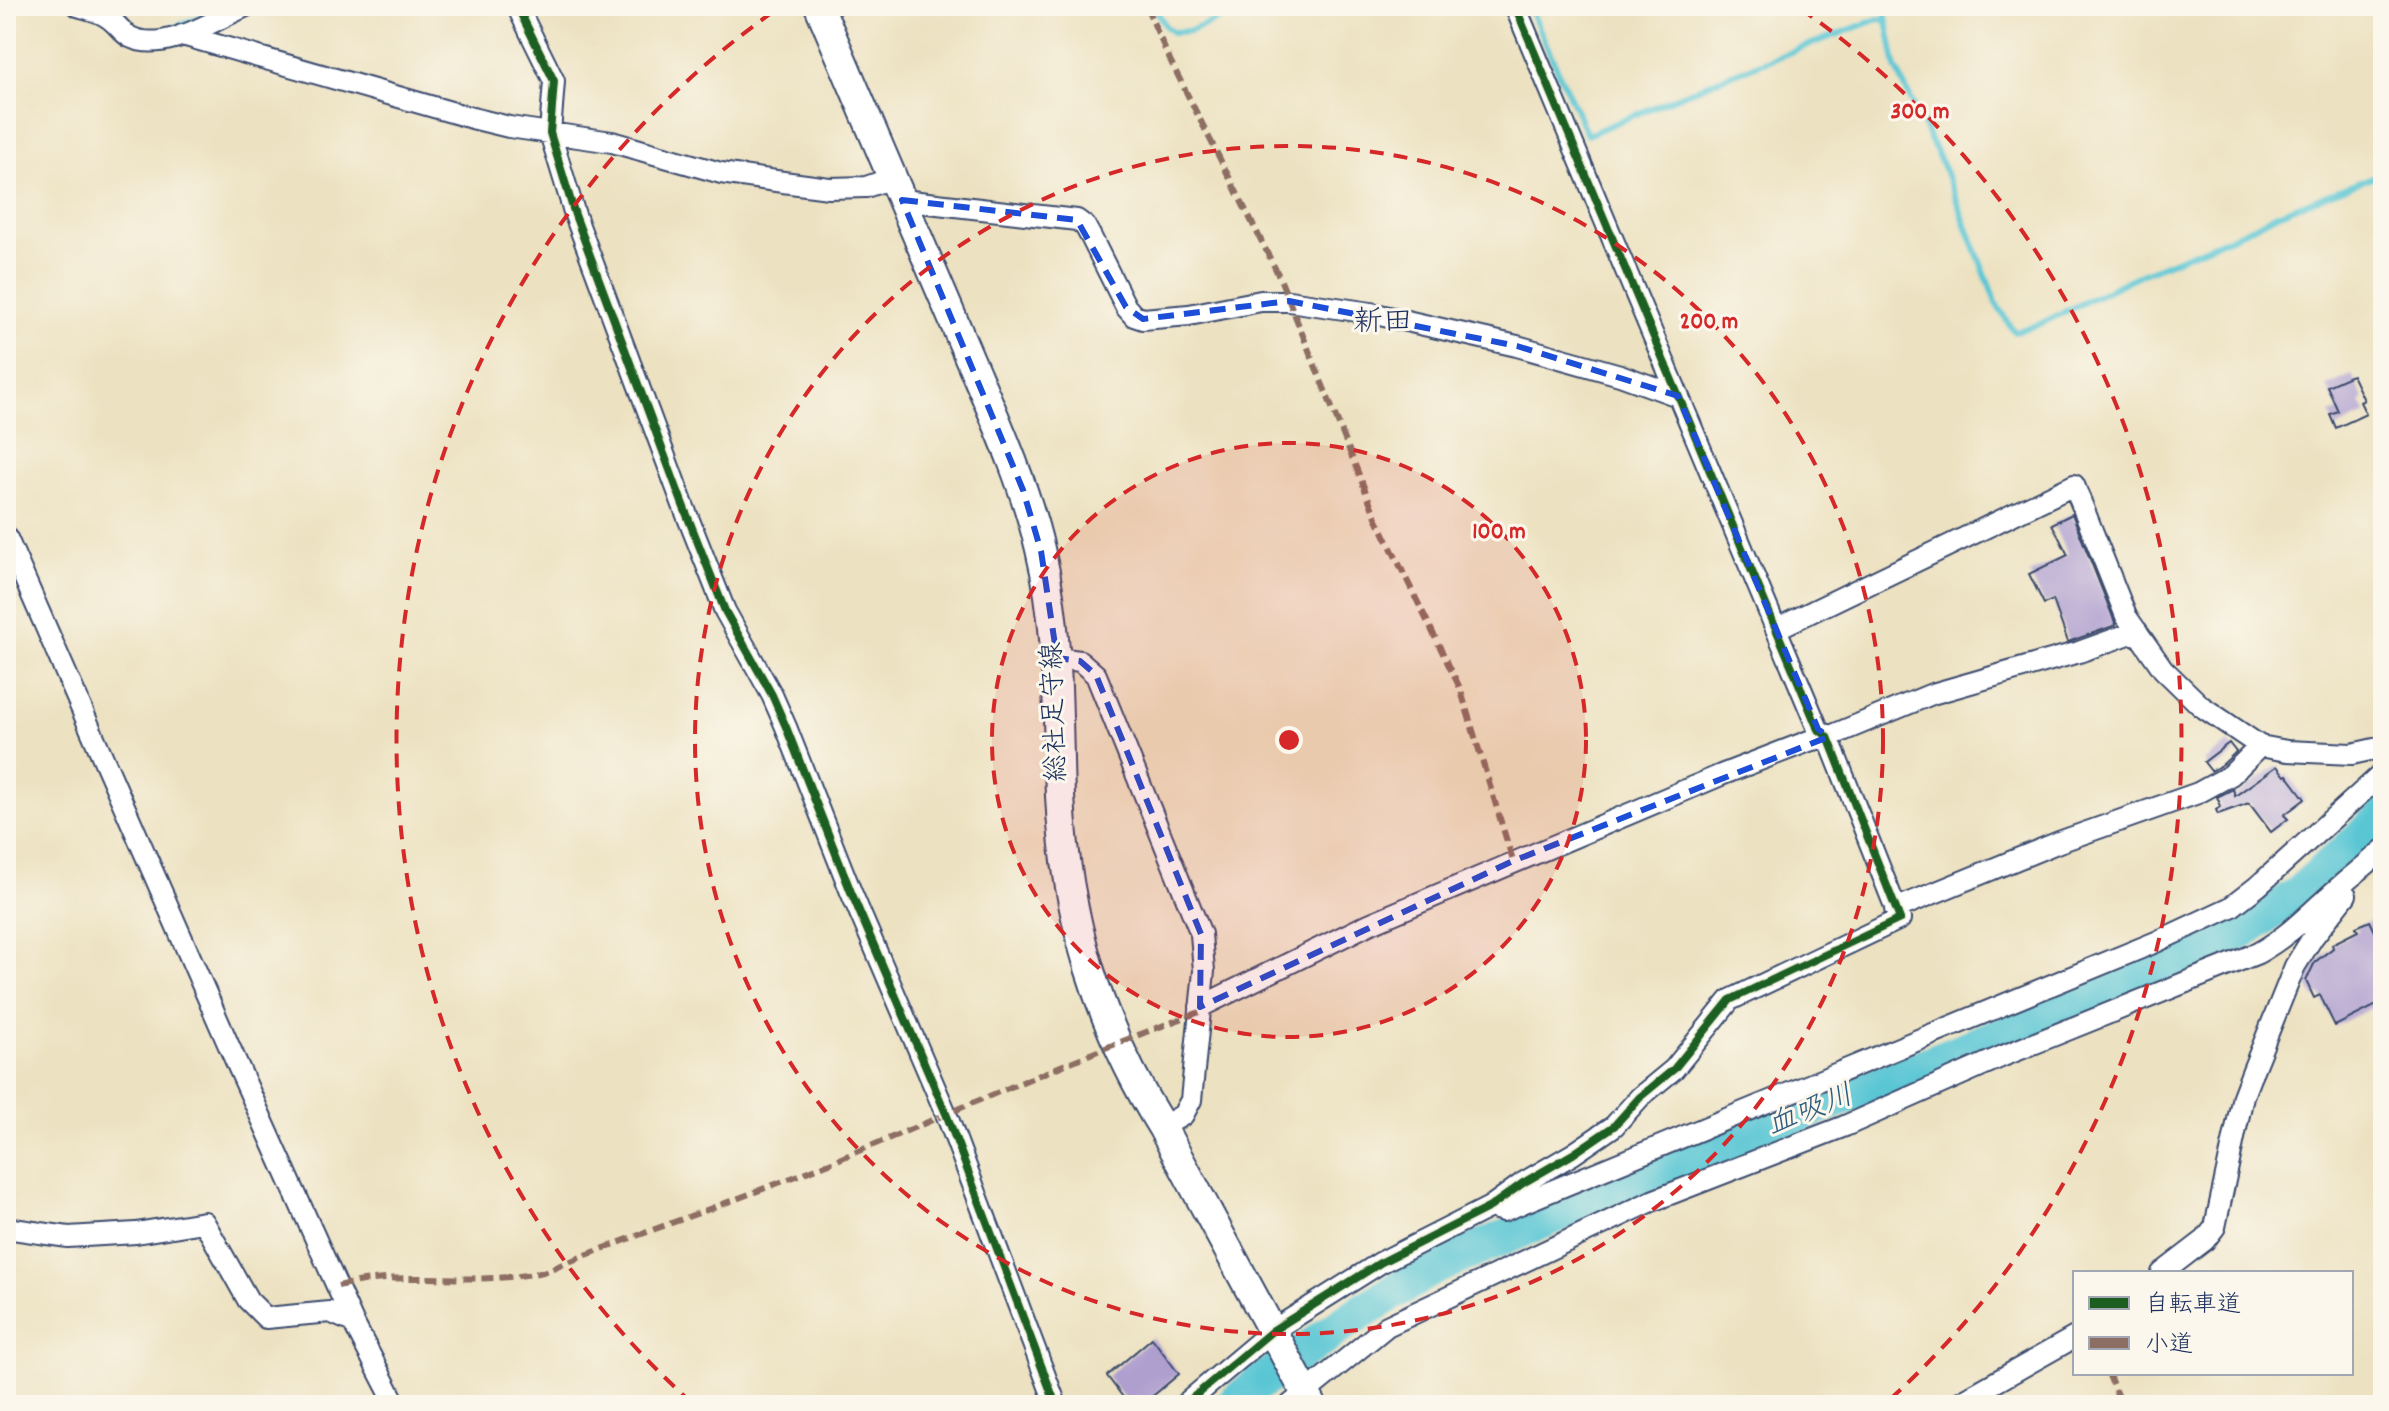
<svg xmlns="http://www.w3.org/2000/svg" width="2389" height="1411" viewBox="0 0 2389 1411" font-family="Dekko,'Klee One',sans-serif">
  <rect width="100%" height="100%" fill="#fbf7ec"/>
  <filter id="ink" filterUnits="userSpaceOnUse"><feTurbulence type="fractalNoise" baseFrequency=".0125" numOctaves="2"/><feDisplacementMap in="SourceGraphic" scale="16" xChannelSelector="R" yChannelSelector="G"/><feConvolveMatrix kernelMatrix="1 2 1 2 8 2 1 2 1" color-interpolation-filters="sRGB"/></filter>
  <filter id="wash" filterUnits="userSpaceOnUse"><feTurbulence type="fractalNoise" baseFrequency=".006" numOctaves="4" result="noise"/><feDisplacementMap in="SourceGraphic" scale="32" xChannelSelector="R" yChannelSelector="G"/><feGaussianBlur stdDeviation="1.8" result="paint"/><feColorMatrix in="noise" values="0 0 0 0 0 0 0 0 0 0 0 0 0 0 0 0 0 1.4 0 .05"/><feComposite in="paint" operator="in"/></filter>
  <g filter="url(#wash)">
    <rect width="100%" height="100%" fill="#ece1c0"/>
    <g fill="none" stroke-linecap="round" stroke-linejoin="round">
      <path stroke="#5ac6d4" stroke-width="6" d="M1154,6L1166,27L1173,32L1190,31L1250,6
        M1529,6L1587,135L1732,74L1878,19L1886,20
        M1884,6L1896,68L1946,173L1997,305L2014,332L2040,324L2141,274L2243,232L2277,214L2383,173
        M167,30L213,12"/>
      <path stroke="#5ac6d4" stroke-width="36" d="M1233,1405L1256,1385L1359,1313L1433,1268L1623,1187L2201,954L2243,931L2298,894L2383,817"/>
    </g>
    <g id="blocks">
      <path fill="#ae9fcf" d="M2352,375L2364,400L2360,402L2366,414L2336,428L2330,414L2338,411L2327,386Z
        M2072,514L2116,625L2068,642L2053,600L2044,604L2029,574L2068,555L2052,524Z
        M2229,743L2236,752L2223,764L2211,771L2204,762Z
        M2277,766L2285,776L2287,775L2305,799L2284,815L2288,819L2271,832L2249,803L2218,814L2216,810L2221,806L2217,797L2233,789L2235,796Z
        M2370,921L2383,948V1002L2335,1026L2320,995L2314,998L2306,981L2315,962L2333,948L2332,944L2358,931L2356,927Z
        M1152,1338L1179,1374L1142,1405H1129L1107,1376Z"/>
    </g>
  </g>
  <g filter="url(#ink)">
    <use href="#blocks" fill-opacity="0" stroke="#3a4a6d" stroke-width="2"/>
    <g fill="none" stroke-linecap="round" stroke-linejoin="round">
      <g stroke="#3a4a6d" stroke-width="24">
        <path id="minor" d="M78,6C87,9 99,11 107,17C116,22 121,32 130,37C164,54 214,20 246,6
          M517,6L554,81L550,133L575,215L683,505L725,611L772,695L786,727L851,892L947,1116L1056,1405
          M182,35L472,118L509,127L612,142L721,173L783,182L829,188L866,187L892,178
          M902,200L1077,220L1085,226L1091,237L1126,307L1134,316L1143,319L1189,315L1261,301H1289L1371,313L1517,346L1620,375L1678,396
          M6,536L229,1046L353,1322L396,1405
          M1776,629L2074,485L2126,616L2163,669L2201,706L2260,746L2287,751L2352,754L2383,747
          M1057,658L1080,661L1096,675L1201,934L1204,971L1191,1100L1183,1115L1162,1127
          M1895,909L2059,842L2198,793L2231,775L2260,746
          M1200,1007L1369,924L1721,775L1809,741L1828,737L1932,694L2079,652L2137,631
          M1490,1207L1503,1211L2156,942L2231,907L2258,886L2383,773
          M6,1228L68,1237L136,1233L204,1222L248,1300L266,1318L330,1312L353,1322
          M2162,1273L2205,1240L2215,1227L2243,1096L2253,1070L2295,966L2313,937L2346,895
          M1184,1405L1272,1331L1380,1263L1490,1207L1523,1183L1573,1154L1614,1126L1640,1097L1674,1069L1730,1000L1900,919L1828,737L1818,729L1515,6
          M1290,1405L1387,1326L1652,1201L1845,1126L2003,1056L2258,953C2287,937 2307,916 2331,894C2348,879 2366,865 2383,850
          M1955,1405L2075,1337"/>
      </g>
      <g stroke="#3a4a6d" stroke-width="32">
        <path id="secondary" d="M819,6C865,114 911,221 957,329C987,401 1022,473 1040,549C1060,631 1057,713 1060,796C1066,917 1098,1024 1162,1127L1312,1405"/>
      </g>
      <use href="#minor" stroke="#fff" stroke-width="20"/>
      <use href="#secondary" stroke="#fff" stroke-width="28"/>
      <path stroke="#8d6e63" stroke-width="6" stroke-dasharray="12 6" stroke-linecap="butt" d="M1146,6L1168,56L1279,276L1376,517L1460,688L1513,861
        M338,1286C405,1269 475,1287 543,1272C635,1235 729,1203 822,1166C948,1115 1072,1058 1200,1012
        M2108,1373L2121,1405"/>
      <g stroke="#fbf7ec" stroke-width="13">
        <path id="cycleway" d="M517,6L554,81L550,133L575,215L683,505L725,611L772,695L786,727L851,892L947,1116L1056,1405
          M1184,1405L1272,1331L1380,1263L1490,1207L1523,1183L1573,1154L1614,1126L1640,1097L1674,1069L1730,1000L1900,919L1828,737L1818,729L1515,6"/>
      </g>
      <use href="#cycleway" stroke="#1b5e20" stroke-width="8"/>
    </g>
  </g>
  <path fill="none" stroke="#1d4ed8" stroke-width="6" stroke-dasharray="16 10" stroke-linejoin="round" d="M902,200L1077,220L1126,307L1143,319L1289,301L1517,346L1678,396L1818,729L1828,737L1513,861L1200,1007L1201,934L1096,675L1080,661L1057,658L1041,551L1023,490Z"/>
  <circle cx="1289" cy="740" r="297" fill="#d62828" fill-opacity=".12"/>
  <g fill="none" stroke="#d62828" stroke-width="4" stroke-dasharray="14 10">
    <circle cx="1289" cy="740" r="297"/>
    <circle cx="1289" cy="740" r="594"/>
    <path d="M692 1403A892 892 0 0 1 777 9M1801 9A892 892 0 0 1 1886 1403"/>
  </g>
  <g text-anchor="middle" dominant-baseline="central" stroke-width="6" stroke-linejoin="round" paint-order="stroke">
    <g font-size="28" fill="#1b2f5e" stroke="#fbf7ec">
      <text transform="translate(1057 712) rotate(-92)">総社足守線</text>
    </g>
    <g font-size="30" fill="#1b2f5e" stroke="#fbf7ec">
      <text x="1383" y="324">新田</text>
    </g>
    <g font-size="30" font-style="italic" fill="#2e5c81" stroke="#fbf7ec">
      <text transform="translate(1811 1113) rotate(-22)">血吸川</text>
    </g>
  </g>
  <circle cx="1289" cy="740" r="12" fill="#d62828" stroke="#fbf7ec" stroke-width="4"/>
  <g font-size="24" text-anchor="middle" font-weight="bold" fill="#d62828" stroke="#fbf7ec" stroke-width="6" stroke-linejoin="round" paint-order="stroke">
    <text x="1920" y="118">300 m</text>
    <text x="1709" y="328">200 m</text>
    <text x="1499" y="538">100 m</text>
  </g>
  <rect width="2389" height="1411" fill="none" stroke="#fbf7ec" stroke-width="32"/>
  <rect x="2073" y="1271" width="280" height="104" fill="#fbf7ec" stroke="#a1a7b3" stroke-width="2"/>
  <rect x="2089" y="1297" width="40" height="12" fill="#1b5e20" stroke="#a1a7b3" stroke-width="2"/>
  <text x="2145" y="1311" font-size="24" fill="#1b2f5e">自転車道</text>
  <rect x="2089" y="1337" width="40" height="12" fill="#8d6e63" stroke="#a1a7b3" stroke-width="2"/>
  <text x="2145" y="1351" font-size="24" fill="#1b2f5e">小道</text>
</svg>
